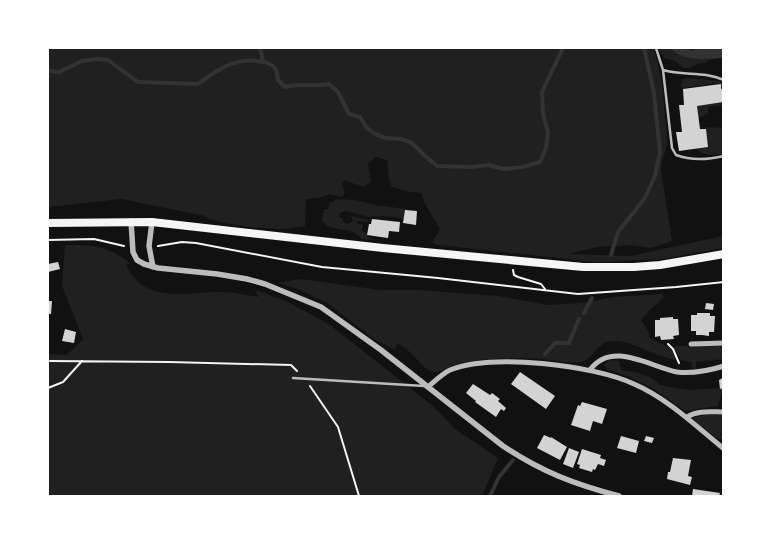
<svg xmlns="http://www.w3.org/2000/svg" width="771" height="544" viewBox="0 0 771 544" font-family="Bitter,serif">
  <rect width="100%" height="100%" fill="#111"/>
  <path fill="#202020" d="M48,48H653C662,70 663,93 665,116C666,125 668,135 667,144C666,153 661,160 661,170L672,241L651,248L631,245L598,247L568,254L631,256L723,236V248L663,259L595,262L438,245L432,243L440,229L425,204L421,193L405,191L392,187L389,181L387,160L376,157L368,163L371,182L363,187L344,180L342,184L345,192L342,197L329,194L323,197L306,199L305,226C296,227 286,229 277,229C264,229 213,224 205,216L121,199L48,207Z
    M658,48H723V57L709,60L705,63H701L689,68H684L675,61L664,58Z
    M689,78L720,81L723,82V87H720L719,83L681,88V84L683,79Z
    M723,97V105L708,107V114L698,118L697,105Z
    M705,127L723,128V154L709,155L700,153L697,148L708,146Z
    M337,199L355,200L375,205L406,209L405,219L387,216L369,217L346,211L340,213L339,216L343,219V222L348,224L353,221L351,216L368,220V222L357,221L356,223L363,225L362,231L367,234V237L375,240L362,239C351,225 333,234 322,221L324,209H328L330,203Z
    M65,245C94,245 107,245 131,264H126C142,303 182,293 215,292C229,291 244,295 258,297L256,290L290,303L330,325L433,406L455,429L498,458L482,496H48V354L67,355L83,339L62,286Z
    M300,279L381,290H420L499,296L548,305L582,303L613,297L662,294L664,297L649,311L641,320L648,331L650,338L670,348L678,360C656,358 637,342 615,341C597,340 595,358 581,362C570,364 554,360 542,359C525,358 506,358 489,359C474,360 460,363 447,368C443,370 437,373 433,372C420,368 413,349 397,344L395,350L374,339L327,303L298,289L279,283Z
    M675,346H723V359L696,362V369L692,368L691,362L681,360L674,348Z
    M613,360L619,361L621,370L635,372L650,377L660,385L675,388L689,390L723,388L718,406L685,411L654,389L627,376L607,369L604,365L608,361Z
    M705,415H723V431L720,434L723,436L721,439L715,437L694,420L693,418Z"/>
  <path fill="#333" d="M670,48H685L692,51L701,48H723V58C705,59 684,62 670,48Z"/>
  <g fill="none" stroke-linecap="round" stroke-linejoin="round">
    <path stroke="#333" stroke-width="4" d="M260,48L263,61
      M48,71L59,72L82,61L97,59L108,60L138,82L198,84C218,69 237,56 263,62C275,64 277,69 278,80L285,87C300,83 314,87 329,84L338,92L349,114L360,117L367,128L375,134L386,138L401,139L412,143L425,156L437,166L471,167L488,165L503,169L522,167L540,162L546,148L548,132L543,114L542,92L563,48
      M611,255L618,232L645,198L655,176L660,152L654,93L644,48
      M584,313L592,298
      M545,354L555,343H569L579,319
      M490,496L499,477L513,460"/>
  </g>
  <path fill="#d3d3d3" d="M721,84V89L724,88L723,102L697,106L700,129H706L708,147L679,151L676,132H682L679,105H684L683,89Z
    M405,210L417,211L416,225L403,223Z
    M372,219L400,222L399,232L389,231L388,238L367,235L369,224H371Z
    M58,262L60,269L48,272V264Z
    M48,301H52L51,314H48Z
    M706,303L714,304L713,310L705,309Z
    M697,313H710V316H715L714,332H709V336L702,335H696V331H691V315H697Z
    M673,317V319H678L679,335L673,336L674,339L661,340L660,336L655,337V320H660V318Z
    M65,329L76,332L74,343L62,341Z
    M520,372L555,396L546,409L511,384Z
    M724,377V388L720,389L719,380Z
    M473,384L490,395L492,393L500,399L498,401L506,408L504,411L501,409L496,417L475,402L476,401L466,393Z
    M582,402L607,409L602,424L593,421L590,431L571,425L578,405L580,406Z
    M544,435L551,438V437L567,447L560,460L537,448Z
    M621,436L639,441L636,453L617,448Z
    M646,436L654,438L652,443L644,441Z
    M569,448L579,452L573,468L563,464Z
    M582,449L601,455L600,458L606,460L604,466L598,464L595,470L593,469L592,472L579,468L580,465L577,464Z
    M673,458L691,460L688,476L692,477L690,485L667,479L668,472H670Z
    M693,489L720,493L719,496H692Z"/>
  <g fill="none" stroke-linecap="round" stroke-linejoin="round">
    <path stroke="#f5f5f5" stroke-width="2" d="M48,240L94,239L124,246
      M158,246L182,242L196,243L322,267L438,278L578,294L676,287L724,282
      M513,270L514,275L518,277L541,284L545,289
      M668,344L673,349L679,363
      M50,361L169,362L291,365L297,371
      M310,386L338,427L359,496
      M48,388L63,382L82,361"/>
    <path stroke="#bcbcbc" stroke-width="2.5" d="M656,48L663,70L672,148L676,155C692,161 707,160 724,156
      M663,70C683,76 705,71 724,80
      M293,378L424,386"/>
    <path stroke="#bcbcbc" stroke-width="5" d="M691,344L724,343
      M590,370C612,340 650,367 677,372C694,374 708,371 724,366
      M429,386C435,381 442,374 450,370C492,353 593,365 634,384C667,398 697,427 724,449
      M687,417C698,410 710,412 724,412"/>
    <path stroke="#bcbcbc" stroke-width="5.5" d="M131,221L133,252L137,260L144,264L158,268L217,274L247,279L265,284L321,307L381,350L503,446C542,472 574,484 619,496
      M152,222L149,246L153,267"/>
    <path stroke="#f5f5f5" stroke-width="8" d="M48,223L152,222L383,248L583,267H634L660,265L724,254"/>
  </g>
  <rect width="771" height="544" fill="none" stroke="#ffffff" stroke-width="98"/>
</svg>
